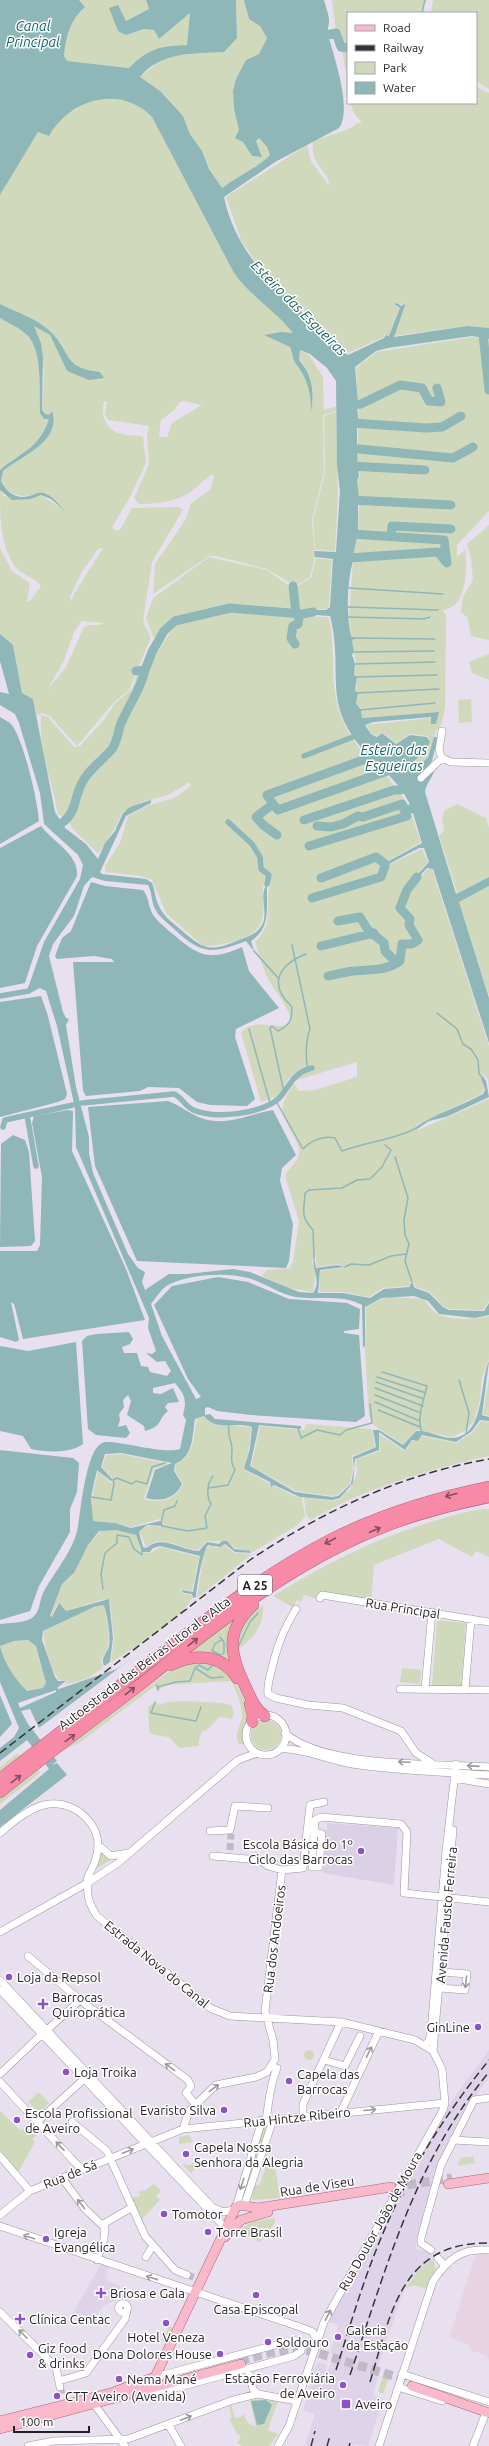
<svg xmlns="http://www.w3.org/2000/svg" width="489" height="2446" viewBox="0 0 489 2446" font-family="Ubuntu,sans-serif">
  <rect width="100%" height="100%" fill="#e8e0ef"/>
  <path fill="#ded3e8" d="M489,2050V2077L457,2124L439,2164L415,2249L430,2252L434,2258L410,2280L401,2297L377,2370L379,2371L373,2396L383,2399L368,2446L353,2444V2446H305L315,2414L303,2411L306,2399L316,2366L319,2362L327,2365L325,2372L327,2373L334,2355L330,2353L339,2325L327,2321L452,2100Z
    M101,2264L110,2267L105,2276L108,2277L107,2281L120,2286L115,2301L103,2306L91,2325L71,2316Z"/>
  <path fill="#e8d3e2" d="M476,2254H489V2360L485,2355L470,2350L468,2344L449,2338Z"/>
  <path fill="#dbd1e6" d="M327,1823L398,1828L394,1885L323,1873Z"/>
  <path fill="#d1d9bd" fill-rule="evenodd" d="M79,0H146L149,9L125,21L126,35L144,29L154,30L159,39L190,13L187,45C159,46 150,48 130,68L67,61L64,56C66,37 70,20 85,7Z
    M236,0H244L249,19L260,26L267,38L259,54L246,60L233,91L234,109L243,142L252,156L262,157L256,141L258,137L267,147L270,155C256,169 238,176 222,188L209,169L202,151L190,134L183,116L140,77L163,58L188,54L237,23Z
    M332,0H425L422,13H348V48L341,47L337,40Z
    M433,0H489V89L476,81V13H431Z
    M342,50H348V87Z
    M476,87L489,93V328L467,326L394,336L407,302L401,305L397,303L393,304L400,308L389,336L385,334L384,337L348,353L257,264L241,240L226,197L307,145L311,161L329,186C330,170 310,167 313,142C327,134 348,133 357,123H362L354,113L350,103H476Z
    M101,98C122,99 137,101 152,117L234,273C251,297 275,310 293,333L265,335L290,347C292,352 293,360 296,364C306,377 311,390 311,407C317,391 310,373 299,360L300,350L309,355L323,377L324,410L337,406V411L323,415L324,472L312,520L315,557L310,577L295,586L267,569L216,556H209L153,594L155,564L186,519L191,503L210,490L214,477L212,474C204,480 194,490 188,494C173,502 156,504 139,504L134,498L149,464L147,437L149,426L108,420L105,415L107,402L104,401C100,419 108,433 128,435C133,436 139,435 143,437L146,463L130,497L112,527L114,530H120L132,508L179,507L183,510L152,562L143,622L151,637L129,690L114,702L77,746L50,716L42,713L37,716L33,699L22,693L13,645L0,634V548L12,571L30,583L27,601H30L41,586C33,576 20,574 14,565C0,543 0,517 0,490L4,496L31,499L41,495L63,509L46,493C27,497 11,500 1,481L3,471C19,457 63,440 51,411L49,415L44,414L42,410L44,374L41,343L33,325L50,335L67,371L100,372C58,368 73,351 51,332C37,321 16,312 0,304V195L38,132L49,135L57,121L91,100ZM184,401L202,405L172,423L167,437H159L161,420L173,411L180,402ZM103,548L74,594L71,601L70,597L82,572L98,549ZM82,621L104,623C97,627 91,623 84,627L66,667L48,689L64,660L74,632Z
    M0,318C8,323 20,328 27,335C43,350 39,392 40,413L49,419C39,449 21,452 0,470Z
    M472,337L489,339V511L457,545V557L465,550C468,563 466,595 455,605C452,607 446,609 443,611L446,615L445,708L441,725L436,731L428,756L413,772L408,766L425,753L430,742L428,736L410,734L396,743L382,732L377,736L371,733L366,725L431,718V724H436L439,712L362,718L361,709L356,703L358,693L356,690L357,677L354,675L356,664L352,641L355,638L351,635L349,615L353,561L359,558L353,556L357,537L364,535L358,531L359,503L362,500L359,498L357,479L360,477L357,451L361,448L358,446V426L363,423L359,422L358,408L361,404L358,403L356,368L376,352Z
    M336,412L338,497L335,551L315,550L313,520L325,472L324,416Z
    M489,525V640L471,636L468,618L461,612L463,597L473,580L471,559L467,544Z
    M209,557L267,570L291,587L294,611L225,606L176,618L167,625L158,638L153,637L146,618L153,598Z
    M316,558L332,560L329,606L326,609L297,610L295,587L311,578Z
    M235,611L295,617L297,619L289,629L294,631L295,628L300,626L304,616L328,617C333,630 332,646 333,660C333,700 339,724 365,755L362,758L364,761L371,760L381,770L378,774L379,776L386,775L408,804L403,811L411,813L421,842L386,862L377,854L373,856L382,863V868L376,875L379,879L383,877L388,865L422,849L428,862L408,884L410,888L412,887L428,869H432L489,1046V1089L488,1080L484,1075L481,1076L484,1090L481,1094L416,1125L418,1130L489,1099V1301L483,1310L449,1309L443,1306L430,1292L416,1287L412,1280L409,1286L383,1288L369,1297L343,1292H319L320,1271L349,1267L337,1264L317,1267L315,1255L312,1262L316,1272L313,1292L289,1288L262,1276L267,1270L290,1268L293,1261L299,1221L285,1176C289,1167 298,1162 299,1153C300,1148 297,1145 296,1141C282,1112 276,1113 293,1084H295L299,1091L315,1090L357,1077V1062L297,1080L289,1078L278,1096L261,1102L241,1033C252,1019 269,1027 284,1026L291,1020C287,1003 274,991 266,975C262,965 259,953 255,942C275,922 264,907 270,883L267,882L263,886C262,896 265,909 262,920C257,940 221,946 203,946L166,913L152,880L141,876L105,872V866L120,843L128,816L149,805L174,798L190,787V782L168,795L143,802L122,812L117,825L98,854C89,843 76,835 69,822L75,813L86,777L116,746L127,712L142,687L150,663L172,630L182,621Z
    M489,654V680L472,673L469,662Z
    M141,673L143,675L122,714L116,739L109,750L84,773L76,789L69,814L63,817L58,814C52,781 38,749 41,715L48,717L74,747L80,746L104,720L115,703L132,689L136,677Z
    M471,699L472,722L459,723L458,700Z
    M457,804L486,818L489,828V877L457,893L439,835L444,831L442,819L444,811Z
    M489,886V996L459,902Z
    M393,1297L422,1299C429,1303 431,1311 438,1314C447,1320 479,1320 489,1316V1359L482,1377L480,1399L474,1421L466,1430L452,1437L416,1430L403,1444L373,1425L369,1416L365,1353L366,1307L382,1299Z
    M489,1378V1416L483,1414Z
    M204,1416L214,1424L251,1427L250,1443L244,1470L269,1483L271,1487L274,1486L292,1495L302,1498L305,1517L296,1526L253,1552L234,1548L227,1541H207L198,1550C178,1549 164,1533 146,1547L140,1532L147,1526L165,1527L160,1519L131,1527L109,1522L92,1521V1498L98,1471L111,1483L114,1480L102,1467L106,1455L121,1454L170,1464L154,1469L144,1499C160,1504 175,1500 183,1484L175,1471L176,1464C195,1456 193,1436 197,1419Z
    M481,1421L489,1422V1456C442,1466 395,1480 351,1499C337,1505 324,1513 310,1520L306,1514L304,1498L332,1501L341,1499L345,1493L350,1490L357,1473L356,1459L380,1451L379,1434L405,1451L412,1441H419L422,1436L456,1443L473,1432Z
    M306,1424L372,1429L375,1447L352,1456L353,1468L350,1484L337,1495L332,1496L296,1491L251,1466L260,1426L304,1430Z
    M489,1509V1557L476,1551L472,1557L439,1539L374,1565L371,1600L319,1593L317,1599L304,1595L301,1602L296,1600L294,1608L273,1596C327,1563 377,1537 438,1520C455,1515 472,1509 489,1509Z
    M102,1529L116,1530L136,1535L141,1552L150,1553L160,1547L199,1557L192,1591L179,1589L184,1594L192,1595C194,1611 126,1654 111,1662L114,1638L110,1601L104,1599L66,1611L58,1603L52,1617H50L62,1584L71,1577L88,1545Z
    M211,1545L217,1548L224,1545L235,1553L252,1554L197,1598L204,1551Z
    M103,1605C107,1608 110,1639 108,1645C107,1655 98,1655 103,1668L88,1678L65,1685L67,1681L59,1680C51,1669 43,1645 44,1631C63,1622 81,1610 103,1605Z
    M263,1605C265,1622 254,1640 239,1648C232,1632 253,1613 263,1605Z
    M239,1614L233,1666L185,1654Z
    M437,1620L466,1623L461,1686H432Z
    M28,1640L36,1646L46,1683L43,1688L27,1691C15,1679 4,1663 0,1646L14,1641Z
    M182,1662L215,1663L233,1677L248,1708L250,1719L244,1730V1744H239C232,1733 243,1724 242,1714C241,1702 236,1691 231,1681L163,1685L160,1690H156L155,1686L79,1743L61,1751Z
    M402,1668L421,1670L420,1684L400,1682Z
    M186,1701L222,1703L231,1705L234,1712L232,1719L220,1717C213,1722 210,1729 202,1732L199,1740V1746L179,1748L169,1737L155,1735L149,1732L148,1707L155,1702L160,1705L167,1702Z
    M251 1735a15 15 0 1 1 30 0a15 15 0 1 1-30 0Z
    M16,1754L22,1755L0,1772V1767Z
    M39,1769L40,1773L0,1804V1798Z
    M101,1852L114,1858L96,1869Z
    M304 2055a5 5 0 1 1 10 0a5 5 0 1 1-10 0Z
    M39,2092L49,2103L40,2113L28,2102Z
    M0,2111L21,2131L29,2124L38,2134L32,2139L35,2142L17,2174L0,2154Z
    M264,2123H268V2125L245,2194H242Z
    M189,2135L193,2142L179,2144V2137Z
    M472,2155L476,2163L457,2166L461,2157H472Z
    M269,2157L276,2172L280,2198L253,2200L252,2197L255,2185L259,2186Z
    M195,2162L200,2163L191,2173L182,2164L190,2165Z
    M154,2184L161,2191L156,2196L160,2200L141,2220L130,2198L140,2196L139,2191L146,2190Z
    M275,2218V2223L260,2242L237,2231L254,2221Z
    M433,2259L436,2271L426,2289L414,2285L406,2288L417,2273Z
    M169,2326L173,2328L166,2342L161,2340Z
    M384,2373L390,2375L383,2394L378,2392Z
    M266,2399L278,2401L268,2430L278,2434L269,2446H242L237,2443L241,2437L237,2434L229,2419L232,2418L229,2406L231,2405L235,2418L241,2417L243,2414L249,2424L256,2427L250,2400Z"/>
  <path fill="#8fb7b7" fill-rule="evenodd" d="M0,0H79L85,7C70,20 66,37 64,56L67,61L129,68C150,48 159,46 187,45L190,13L159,39L154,30L144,29L126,35L118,31L109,8L118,5L126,21L149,9L146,0H236L237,38L224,52C194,54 161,51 140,77L160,91L183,116L190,134L202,151L209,169L222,188C238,176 256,169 270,155L267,147L259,138L256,141L262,157L252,156L243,142L235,138L239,130L234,109L233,91L236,79L246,60L259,54L267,38L260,26L249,19L244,0H324C326,7 329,15 329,21C329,26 327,29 328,34C333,55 353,109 339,128L275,162L224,197C238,266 296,302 340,350L348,355L384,338L386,335L389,336L400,308L394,304L397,303L401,306L406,303L394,337L467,326L489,328V339L472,336L388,348L376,351L355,367L358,403L361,404L357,408L359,422L363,423L357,426V446L360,448L357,451L359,477L357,479L359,498L362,500L358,503V531L364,535L357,537L353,556L359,558L353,560C347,584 346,612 351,636L355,638L352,641L354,651L352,655L355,664L354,675L357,677L355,690L358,693L356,703L361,710L362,718L439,712L436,724H431V717L373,722L365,725L371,734L377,737L382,733L396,744L410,735L427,737L430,742L425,752L408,766L413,772L428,757L434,737H438L432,761L417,780L420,782L435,767C434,777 426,782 425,792L456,894L489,877V886L459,902L489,998V1043L433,869L427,868L410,887L409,884L429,862L424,848H419L387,865L381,877L377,876L383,870L384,864L374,856H380L385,863L422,843L413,813L404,810L411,806L402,790L387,773L379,775L384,771L373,759L364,760L368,755C319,703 345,674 330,616L302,614L300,610H326L330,607L333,559L315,557L314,551L336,552L340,491L337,466L336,381L327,368L310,354L300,350L299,360C312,375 315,391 311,411C311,392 307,378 296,364C293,360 292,352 290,347L264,335L281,332L293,333C275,310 251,297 234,273L152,117C120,84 70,99 49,136L38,132L0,195Z
    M0,304C18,313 36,318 51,332C72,353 62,368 100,372L104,378L89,380L67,371L50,335L34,326L41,343L43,357L42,410L45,414L49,415L52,411C62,442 21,456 3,471L1,481C6,492 17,500 29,496C34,495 39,491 44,493C53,496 59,505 66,512L51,499L41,495L31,499L12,500L0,490V470C21,452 39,449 49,419H44L40,413C39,391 43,351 27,335C20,328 8,323 0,318Z
    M0,634L13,645L22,693L33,699L55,812L65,828L86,844L98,859L105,843L115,831L123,813L130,807L151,800V803L126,816L100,872L102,874L146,879L152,883C155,890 155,899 159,906C163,916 172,922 180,929C203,949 209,953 239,940C248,936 256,935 262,925C269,913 258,896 267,884C266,905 272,928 251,941L254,951L246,941C212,954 202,955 174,929C168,923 159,917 155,909C151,901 152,892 148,885L105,881L92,877L84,886L74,916L53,944L49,956L63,1012L66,1018L69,1019L66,1025L76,1087L89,1137V1153L93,1173L128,1254L138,1268L145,1272L142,1282L145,1290L169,1274H187L233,1269L250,1272L299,1292L313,1293C322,1281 311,1269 314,1257L316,1268L337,1265L345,1267L320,1270L318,1293H343L370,1298L384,1289L409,1287L412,1282L415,1288L429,1293L443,1307L449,1310L484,1311L489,1303V1315L475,1318L439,1314L428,1301L414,1296L382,1298L365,1307V1346L363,1348L362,1305C343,1294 318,1300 296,1297C279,1294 265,1283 248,1278C227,1272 190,1274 170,1284C162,1287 156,1298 151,1304L152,1307L162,1336L196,1399L201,1397L188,1379L154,1305L172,1286L218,1277L248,1282L289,1299L347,1303L360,1309L359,1329L344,1331V1333L359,1335L365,1416L356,1422L251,1415L217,1411L208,1407L205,1408V1415L210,1414L215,1419L301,1426V1429L259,1425L250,1466L295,1492L332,1497L338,1496L351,1484L354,1468L353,1457L376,1447L373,1430H379L403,1445L416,1431C429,1430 440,1438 452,1438C486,1437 479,1382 489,1361L482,1415L489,1417V1421L480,1420L472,1431L456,1442L422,1435L418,1441L412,1440L405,1450L379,1432V1450L355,1459L353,1483L340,1498L332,1500L300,1497L274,1485L271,1487L270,1482L244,1469L250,1448L252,1427C237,1421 216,1432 204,1416L195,1419C192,1436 194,1456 175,1464L174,1471L182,1484C175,1499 161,1502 146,1498L155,1470L172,1463L121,1453L105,1454L101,1467L113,1480L111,1481L97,1470L91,1497L93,1521L115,1523L131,1528L160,1521L164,1526L147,1525L139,1532L143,1547L146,1548C164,1534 178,1550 199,1551L207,1542L219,1544L222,1541H227L234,1549L250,1551L251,1553L235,1552L225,1544L220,1547L208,1545C202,1553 197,1586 196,1597L193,1598L192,1594L184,1593L181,1590L193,1592L200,1556L160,1546L153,1548L150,1552H142L136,1535L116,1530L99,1531L88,1545L74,1573L62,1584L50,1616L52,1617L59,1603L66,1611L109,1599L113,1638L110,1662L104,1666C100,1657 107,1654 109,1646C111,1640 107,1608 103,1605L94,1607L43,1631L42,1640L55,1677L58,1681H66L57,1688L59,1689L117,1669L131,1659L39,1728L30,1709L21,1711L28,1724L57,1761L52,1765L57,1763L67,1775L0,1827V1810L49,1769L27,1740L0,1761V1748L14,1737L19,1728L0,1682V1624C8,1623 23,1623 30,1619C40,1614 39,1602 43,1593C54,1572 75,1549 78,1526C81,1509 86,1450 102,1443C111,1438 162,1455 180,1449L186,1420L183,1415C187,1400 185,1395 175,1383L153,1388V1393L161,1394L173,1388L179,1402L168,1403L165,1407L168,1411C158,1418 164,1426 145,1431L144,1426L127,1415L131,1401L128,1395L123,1400L124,1407L119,1414L120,1420L118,1427L126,1425L130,1433L126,1438L96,1435L88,1429L82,1341L87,1336L96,1334L129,1332L133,1339L130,1344L122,1347L124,1353H137L141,1366L148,1367L150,1372L167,1376L171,1371L165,1361L157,1362L146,1353L152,1354L156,1351L148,1328L149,1318L76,1147L75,1108L57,1026L46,991L40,988L32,992L27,991L44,942L80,879L83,865L78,855L44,824L40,793L19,723L15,714L0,705V692L9,694L0,661ZM28,1640L36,1646L46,1683L43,1688L27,1691C15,1679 4,1663 0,1646L14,1641ZM56,1690V1692L20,1708L18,1703Z
    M0,717C3,719 8,721 11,724C23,737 38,802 39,821L0,844Z
    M41,826C53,842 79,854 77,876L37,946L25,983L0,988V848Z
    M91,882L105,886L143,890C149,897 148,905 152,913C157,922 166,928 174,935C199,957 211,961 242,947L249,971L279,1008L236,1029L235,1037L255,1099L247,1106L210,1105L197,1102L179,1088L148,1087L140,1091L86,1096L83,1091L73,962H114L112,959L94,956L57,959L55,956L62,938L71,931Z
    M41,996L48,1016L67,1094L65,1099L58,1102L0,1117V1002Z
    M483,1077L486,1081L489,1097L446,1117L429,1121L417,1129V1126C437,1113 461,1106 483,1094L485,1090L481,1078Z
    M168,1101C181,1106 191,1115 204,1119C229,1126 249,1114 273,1110L296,1155L282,1168L280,1181L293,1224L289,1261L286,1268L137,1261L95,1166L88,1107Z
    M68,1110L73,1111L72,1151L126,1269L145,1320L23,1339L14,1304L11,1302L19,1340L16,1342L0,1337V1251H37L40,1245L42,1177L32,1123L34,1116Z
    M13,1135L25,1140L29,1152L35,1241L31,1246L0,1247L1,1144Z
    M76,1342L83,1444C70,1454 46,1452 31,1449L23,1436L0,1431V1346L28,1351Z
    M0,1450L73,1458L79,1463L77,1492L70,1509V1532L39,1586L30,1611L0,1620Z
    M0,1695L12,1724L0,1737Z
    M266,2400L272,2405L264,2424L257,2425L251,2401Z"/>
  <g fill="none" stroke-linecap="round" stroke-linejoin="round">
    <path stroke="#8fb7b7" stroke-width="1.5" d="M422,13L425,0
      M349,588L443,594
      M348,607L438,610
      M347,617L424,619L430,617
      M353,638L435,639
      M352,652L434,651
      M355,664L435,662
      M355,677L437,675
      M357,693L439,689
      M360,710L435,703
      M292,945L310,1029C306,1040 305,1058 308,1069
      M254,951L279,979
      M437,1013L457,1029L463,1044L471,1049L478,1060L479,1074L484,1079
      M249,1029L270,1103
      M284,1092L270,1028L272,1026L278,1031C290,1025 292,1020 292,1007C268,985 278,965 306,954
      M276,1101L303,1149C310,1141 324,1135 335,1138L342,1151C365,1142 398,1139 418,1127
      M395,1157L408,1198L404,1220L405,1235L409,1244L405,1261L412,1282
      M314,1258L313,1230C300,1216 304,1211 305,1193L309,1190L342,1188L357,1180L370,1179L382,1167L391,1150L385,1145
      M345,1267L351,1264L369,1265L391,1256L406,1254
      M382,1372L427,1386C424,1399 416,1419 422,1432
      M377,1377L426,1393
      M459,1380L469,1413L466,1433
      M376,1382L424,1399
      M375,1388L423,1406
      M375,1395L421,1413
      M375,1402L420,1421
      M378,1410L420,1427
      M298,1428L301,1438L317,1430L340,1435L346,1430L372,1423L370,1404
      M209,1488L228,1485L235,1470C230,1462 232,1457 232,1448C231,1439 227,1434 229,1425
      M91,1497L111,1500L114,1484L113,1480L117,1478L132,1484L136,1481L147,1484L152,1467L165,1463
      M161,1523L164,1510L175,1506L177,1501
      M162,1526L188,1531L207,1528L205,1516L211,1504C206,1496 207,1483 213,1476
      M103,1589L101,1574L105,1553L117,1543V1535L129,1537L134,1549L142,1555V1551
      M220,1637L224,1642V1653L221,1655L212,1651L215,1644L221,1640
      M238,1647L250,1622L258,1613
      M195,1668L199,1665L208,1670L212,1666
      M157,1685L158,1690
      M158,1687L176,1682L190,1681L195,1668L211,1678L223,1677
      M155,1702L151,1713L196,1721L201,1707"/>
    <path stroke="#8fb7b7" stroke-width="5.5" d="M304,756L358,735
      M228,822L252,844L260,857L261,869L269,875L267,884
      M0,996L29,991L32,986
      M82,1103L174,1094C181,1097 184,1104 190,1108C209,1121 267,1114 281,1096C291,1083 295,1072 312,1068
      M27,1115L36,1166
      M3,1127L5,1120L73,1105"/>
    <path stroke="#8fb7b7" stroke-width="9" d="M316,37L336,33L341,47L348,48
      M483,334L489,390
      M349,405L361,404L400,385L422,388L429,401L441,402L437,388
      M352,423L426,428L442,427L461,416
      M349,448L453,458L473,447
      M350,466L425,470
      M351,500L451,505
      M351,534L444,540L447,563
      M391,536L392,526L451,529
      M348,558L438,552L446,562
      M293,586L296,614L299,617L298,624L293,626L291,638L295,644
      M136,671L145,670L152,652L164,631L175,621L230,608L302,614L313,612
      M273,804L267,795L374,756
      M304,820L394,790H400L411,787
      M317,826L331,827L343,824L358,816L363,817L402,804L404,810L415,808
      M56,827C79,814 72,800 83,781C90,768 103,760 112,749C117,742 118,734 120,726C127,707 141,690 145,670
      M277,835L263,825L256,817L273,804L278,810L390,770
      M309,846L407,816L404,810
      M321,878L376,857L385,864
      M312,898L381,877L385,866
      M338,921L360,917L368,930L384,943L385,951L397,963
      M321,946L374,933
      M328,976C337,974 345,972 354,971C371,969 384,972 400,961L402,944H412L418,940L409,925L410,919L400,908L407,890L417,877"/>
    <path stroke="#c0b9c6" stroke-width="7" stroke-dasharray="7 3.5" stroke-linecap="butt" d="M230,1850L231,1834
      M187,2275L196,2278
      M60,2387L63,2397"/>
    <path stroke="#c0b9c6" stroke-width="9" stroke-dasharray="9 4.5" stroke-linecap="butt" d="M394,2187L452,2178
      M388,2194L404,2191
      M240,2361C264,2354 285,2347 311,2351L413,2382"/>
    <g stroke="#9b94a1" stroke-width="8">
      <path id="minor" d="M442,758L451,762L489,763
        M442,758L439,750L442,731
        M421,778L442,758
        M320,1598L322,1595L489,1622
        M296,1609C282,1632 277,1647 271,1672C269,1680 267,1686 268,1694L276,1698L308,1705L343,1708L401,1731L416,1753L432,1763
        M400,1689L489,1690
        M425,1689L432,1612
        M465,1690L471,1619
        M246 1735a20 20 0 1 1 40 0a20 20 0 1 1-40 0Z
        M285,1733C324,1768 436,1763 489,1767
        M281,1749C298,1747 332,1761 352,1764C397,1771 444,1772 489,1775
        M454,1778L489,1784
        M210,1831L230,1830L235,1806L268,1808
        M307,1831L314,1832L315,1820L321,1817L401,1824L407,1832L404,1893L489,1902
        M314,1832L322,1834L319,1867H312Z
        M0,1833C13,1822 28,1809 44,1805C70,1798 99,1821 98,1846C98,1858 92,1868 87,1879
        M98,1845L111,1856L128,1853
        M213,1856L260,1860L268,1866L282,1870
        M89,1882C85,1894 90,1906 97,1916L210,2008L230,2016L341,2022L415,2040L433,2051L442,2069L445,2103L443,2110L324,2322L289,2426L278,2446
        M0,1932L89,1882L118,1863L238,1760L257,1753
        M28,1956L80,2000L188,2080L191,2086L186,2093L195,2104
        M0,1980L212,2207L223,2212L234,2210
        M440,1988L465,1990L467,1974L442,1972
        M0,1990L220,2222L223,2227V2235
        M47,2030L80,2000
        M425,2045L429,2041L431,2032L446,1851L456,1764
        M433,2051L453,1830
        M324,2060L345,2066L360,2036
        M0,2074L42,2034
        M0,2082L82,2170
        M341,2112L379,2031
        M303,2116V2104L341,2022
        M266,2120C269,2102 270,2084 277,2068
        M37,2122L84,2079
        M72,2122L107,2151L145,2236L175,2270L187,2275
        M183,2129L189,2111L216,2085L256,2077L267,2072L275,2059L273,2040L265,2011L282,1870L303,1868L310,1805L324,1802
        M453,2140L489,2142
        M0,2156L30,2191
        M62,2178L85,2209L103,2226
        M244,2206L273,2120
        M236,2207L262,2120
        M0,2215L30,2191L183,2129L445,2103
        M0,2226L300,2327L313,2332L317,2341
        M431,2250L421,2243V2238L441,2165L474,2100L489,2098
        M146,2257L153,2245
        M438,2258L444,2265
        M97,2260L104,2239L105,2223L131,2208
        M118.5 2308a4.5 4.5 0 1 1 9 0a4.5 4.5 0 1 1-9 0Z
        M0,2312L56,2367L60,2387
        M248,2369L253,2389L258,2394
        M402,2374L489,2402
        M59,2381L86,2373L125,2319L127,2311
        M398,2387L442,2401
        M153,2391L172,2389L294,2356L301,2351L302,2344L294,2340L155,2377
        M94,2404L125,2446
        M168,2424L181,2446
        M28,2446L54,2441L128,2439L233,2400L258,2394L297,2401
        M379,2446L433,2281C448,2259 461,2248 489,2250
        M473,2446L485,2415"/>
    </g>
    <g stroke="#ac6579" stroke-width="10">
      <path id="major" d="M448,2184L489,2178
        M225,2237L241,2220L268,2212
        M412,2386L489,2413
        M116,2391L155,2377L236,2207L240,2205L258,2208L391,2187
        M0,2421L122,2390
        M0,2429L241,2364"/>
    </g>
    <g stroke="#ac6579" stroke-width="12">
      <path id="highway" d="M253,1605C223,1633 231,1655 246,1688C251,1698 255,1710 265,1716
        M171,1665C194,1653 222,1654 237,1678
        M250,1704L253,1715L252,1722
        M0,1779C50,1740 100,1701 150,1662C208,1618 267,1572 332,1539C382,1514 435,1498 489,1487
        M0,1792C45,1756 91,1722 137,1687C212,1628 287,1566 376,1530C413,1514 450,1505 489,1497"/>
    </g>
    <use href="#minor" stroke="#fff" stroke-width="7"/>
    <use href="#major" stroke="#fab9ca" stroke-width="9"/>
    <use href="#highway" stroke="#f78aa7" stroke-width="11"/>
    <path stroke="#37333a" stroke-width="1.5" stroke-dasharray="8 4" stroke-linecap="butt" d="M0,1753L250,1560C323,1511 402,1474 489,1459
      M336,2370C350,2326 363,2281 381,2238C407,2174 446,2113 489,2060
      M350,2375C387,2266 414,2163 489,2072
      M370,2382C391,2313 401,2242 489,2243
      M311,2446L315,2431
      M327,2446L330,2436
      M349,2446L350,2443"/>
  </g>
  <defs><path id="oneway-shaft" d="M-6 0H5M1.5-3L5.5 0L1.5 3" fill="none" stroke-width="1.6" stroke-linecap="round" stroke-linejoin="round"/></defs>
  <g stroke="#824f5f">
    <use href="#oneway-shaft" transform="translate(451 1495) rotate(165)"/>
    <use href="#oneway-shaft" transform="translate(375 1530) rotate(-23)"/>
    <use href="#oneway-shaft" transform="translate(330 1541) rotate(152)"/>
    <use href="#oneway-shaft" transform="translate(193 1642) rotate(-38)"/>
    <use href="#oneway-shaft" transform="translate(130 1691) rotate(-38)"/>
    <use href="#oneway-shaft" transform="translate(70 1738) rotate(-36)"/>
    <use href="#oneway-shaft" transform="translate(16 1779) rotate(-38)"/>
  </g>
  <g stroke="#9c9a9c">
    <use href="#oneway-shaft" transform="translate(404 1762) rotate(-177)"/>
    <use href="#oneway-shaft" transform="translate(473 1766) rotate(-176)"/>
    <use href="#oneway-shaft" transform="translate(466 1982) rotate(96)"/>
    <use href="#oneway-shaft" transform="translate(369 2052) rotate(-64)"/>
    <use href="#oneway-shaft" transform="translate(170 2067) rotate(-144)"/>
    <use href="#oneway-shaft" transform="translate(214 2088) rotate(-37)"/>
    <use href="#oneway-shaft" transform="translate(370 2110) rotate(-5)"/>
    <use href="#oneway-shaft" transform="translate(60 2146) rotate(-133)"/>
    <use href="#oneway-shaft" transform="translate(128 2151) rotate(-21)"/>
    <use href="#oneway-shaft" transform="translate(242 2184) rotate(108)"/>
    <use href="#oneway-shaft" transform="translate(81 2204) rotate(-128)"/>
    <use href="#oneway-shaft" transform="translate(29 2237) rotate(-162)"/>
    <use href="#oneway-shaft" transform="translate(152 2278) rotate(-162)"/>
    <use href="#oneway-shaft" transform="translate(328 2315) rotate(-63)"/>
    <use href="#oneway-shaft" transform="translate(23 2334) rotate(-135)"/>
    <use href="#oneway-shaft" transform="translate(186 2418) rotate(-21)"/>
  </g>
  <g fill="#8b52c9" stroke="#fff" stroke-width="1.5">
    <circle cx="361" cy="1851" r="4"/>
    <circle cx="9" cy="1977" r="4"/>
    <path d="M41 1998h4v4h4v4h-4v4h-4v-4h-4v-4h4z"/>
    <circle cx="478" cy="2027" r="4"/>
    <circle cx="66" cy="2072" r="4"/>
    <circle cx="289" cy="2081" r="4"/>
    <circle cx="224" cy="2110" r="4"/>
    <circle cx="17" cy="2120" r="4"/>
    <circle cx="186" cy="2154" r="4"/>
    <circle cx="164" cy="2214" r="4"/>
    <circle cx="208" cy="2232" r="4"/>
    <circle cx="46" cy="2239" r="4"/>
    <path d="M99 2287h4v4h4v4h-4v4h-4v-4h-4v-4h4z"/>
    <circle cx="256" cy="2295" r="4"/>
    <path d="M18 2313h4v4h4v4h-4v4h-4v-4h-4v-4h4z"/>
    <circle cx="166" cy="2323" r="4"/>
    <circle cx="338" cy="2337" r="4"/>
    <circle cx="268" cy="2342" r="4"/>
    <circle cx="220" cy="2354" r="4"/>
    <circle cx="30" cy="2355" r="4"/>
    <circle cx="119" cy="2379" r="4"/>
    <circle cx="343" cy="2385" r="4"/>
    <circle cx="57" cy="2396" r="4"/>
    <rect x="341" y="2399" width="10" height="10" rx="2"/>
  </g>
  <g text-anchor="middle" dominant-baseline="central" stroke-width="3" stroke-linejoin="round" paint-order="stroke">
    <rect fill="#fff" stroke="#646266" stroke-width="1" x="238" y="1575" width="34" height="20" rx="3"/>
    <g font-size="12" font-weight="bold" fill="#221f24">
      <text x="255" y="1585">A 25</text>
    </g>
    <g font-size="13" fill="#221f24" stroke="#fff">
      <text transform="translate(403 1608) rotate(9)">Rua Principal</text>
      <text transform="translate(144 1663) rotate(-37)">Autoestrada das Beiras Litoral e Alta</text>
      <text transform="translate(446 1915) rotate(-85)">Avenida Fausto Ferreira</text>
      <text transform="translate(274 1939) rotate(-83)">Rua dos Andoeiros</text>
      <text transform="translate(157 1964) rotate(39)">Estrada Nova do Canal</text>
      <text transform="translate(297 2117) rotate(-6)">Rua Hintze Ribeiro</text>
      <text transform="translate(70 2174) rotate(-22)">Rua de Sá</text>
      <text transform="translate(317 2186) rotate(-9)">Rua de Viseu</text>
      <text transform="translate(380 2221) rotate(-61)">Rua Doutor João de Moura</text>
    </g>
    <g font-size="13" fill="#221f24" stroke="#fff" text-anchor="start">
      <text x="353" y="1844" text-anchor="end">Escola Básica do 1º<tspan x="353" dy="15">Ciclo das Barrocas</tspan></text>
      <text x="17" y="1977">Loja da Repsol</text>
      <text x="52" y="1997">Barrocas<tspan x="52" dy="15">Quiroprática</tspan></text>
      <text x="470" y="2027" text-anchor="end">GinLine</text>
      <text x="74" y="2072">Loja Troika</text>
      <text x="297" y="2074">Capela das<tspan x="297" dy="15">Barrocas</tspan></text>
      <text x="216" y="2110" text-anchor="end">Evaristo Silva</text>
      <text x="25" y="2113">Escola Profissional<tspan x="25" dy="15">de Aveiro</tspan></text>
      <text x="194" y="2147">Capela Nossa<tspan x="194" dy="15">Senhora da Alegria</tspan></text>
      <text x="172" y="2214">Tomotor</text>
      <text x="54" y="2232">Igreja<tspan x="54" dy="15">Evangélica</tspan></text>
      <text x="216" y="2232">Torre Brasil</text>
      <text x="110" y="2293">Briosa e Gala</text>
      <text x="256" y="2309" text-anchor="middle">Casa Episcopal</text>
      <text x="29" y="2319">Clínica Centac</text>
      <text x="346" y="2330">Galeria<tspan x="346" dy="15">da Estação</tspan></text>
      <text x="166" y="2337" text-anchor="middle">Hotel Veneza</text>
      <text x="276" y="2342">Soldouro</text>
      <text x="38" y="2348">Giz food<tspan x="38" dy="15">&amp; drinks</tspan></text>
      <text x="212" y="2354" text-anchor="end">Dona Dolores House</text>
      <text x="335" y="2378" text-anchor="end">Estação Ferroviária<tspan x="335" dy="15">de Aveiro</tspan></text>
      <text x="127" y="2379">Nema Mané</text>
      <text x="65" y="2396">CTT Aveiro (Avenida)</text>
      <text x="355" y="2404">Aveiro</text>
    </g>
    <g font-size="14" font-style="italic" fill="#116364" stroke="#fff">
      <text x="33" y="26">Canal<tspan x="33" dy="16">Principal</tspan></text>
      <text transform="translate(299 308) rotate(45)">Esteiro das Esgueiras</text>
      <text x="394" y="750">Esteiro das<tspan x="394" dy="16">Esgueiras</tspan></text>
    </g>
  </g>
  <rect x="347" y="12" width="130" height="92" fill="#ffffff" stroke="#a7a5a7"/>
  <rect x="355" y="25" width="20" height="6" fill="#fab9ca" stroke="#a7a5a7"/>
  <text x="383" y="32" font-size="12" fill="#221f24">Road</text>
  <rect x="355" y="45" width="20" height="6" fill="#37333a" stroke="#a7a5a7"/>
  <text x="383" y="52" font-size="12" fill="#221f24">Railway</text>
  <rect x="355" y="62" width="20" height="12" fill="#d1d9bd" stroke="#a7a5a7"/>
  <text x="383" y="72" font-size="12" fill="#221f24">Park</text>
  <rect x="355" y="82" width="20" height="12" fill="#8fb7b7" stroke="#a7a5a7"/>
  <text x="383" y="92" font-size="12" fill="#221f24">Water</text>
  <path d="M14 2426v6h75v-6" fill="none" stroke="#221f24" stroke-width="2"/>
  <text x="20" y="2426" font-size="12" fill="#221f24" stroke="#ffffff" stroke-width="3" paint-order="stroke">100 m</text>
</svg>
